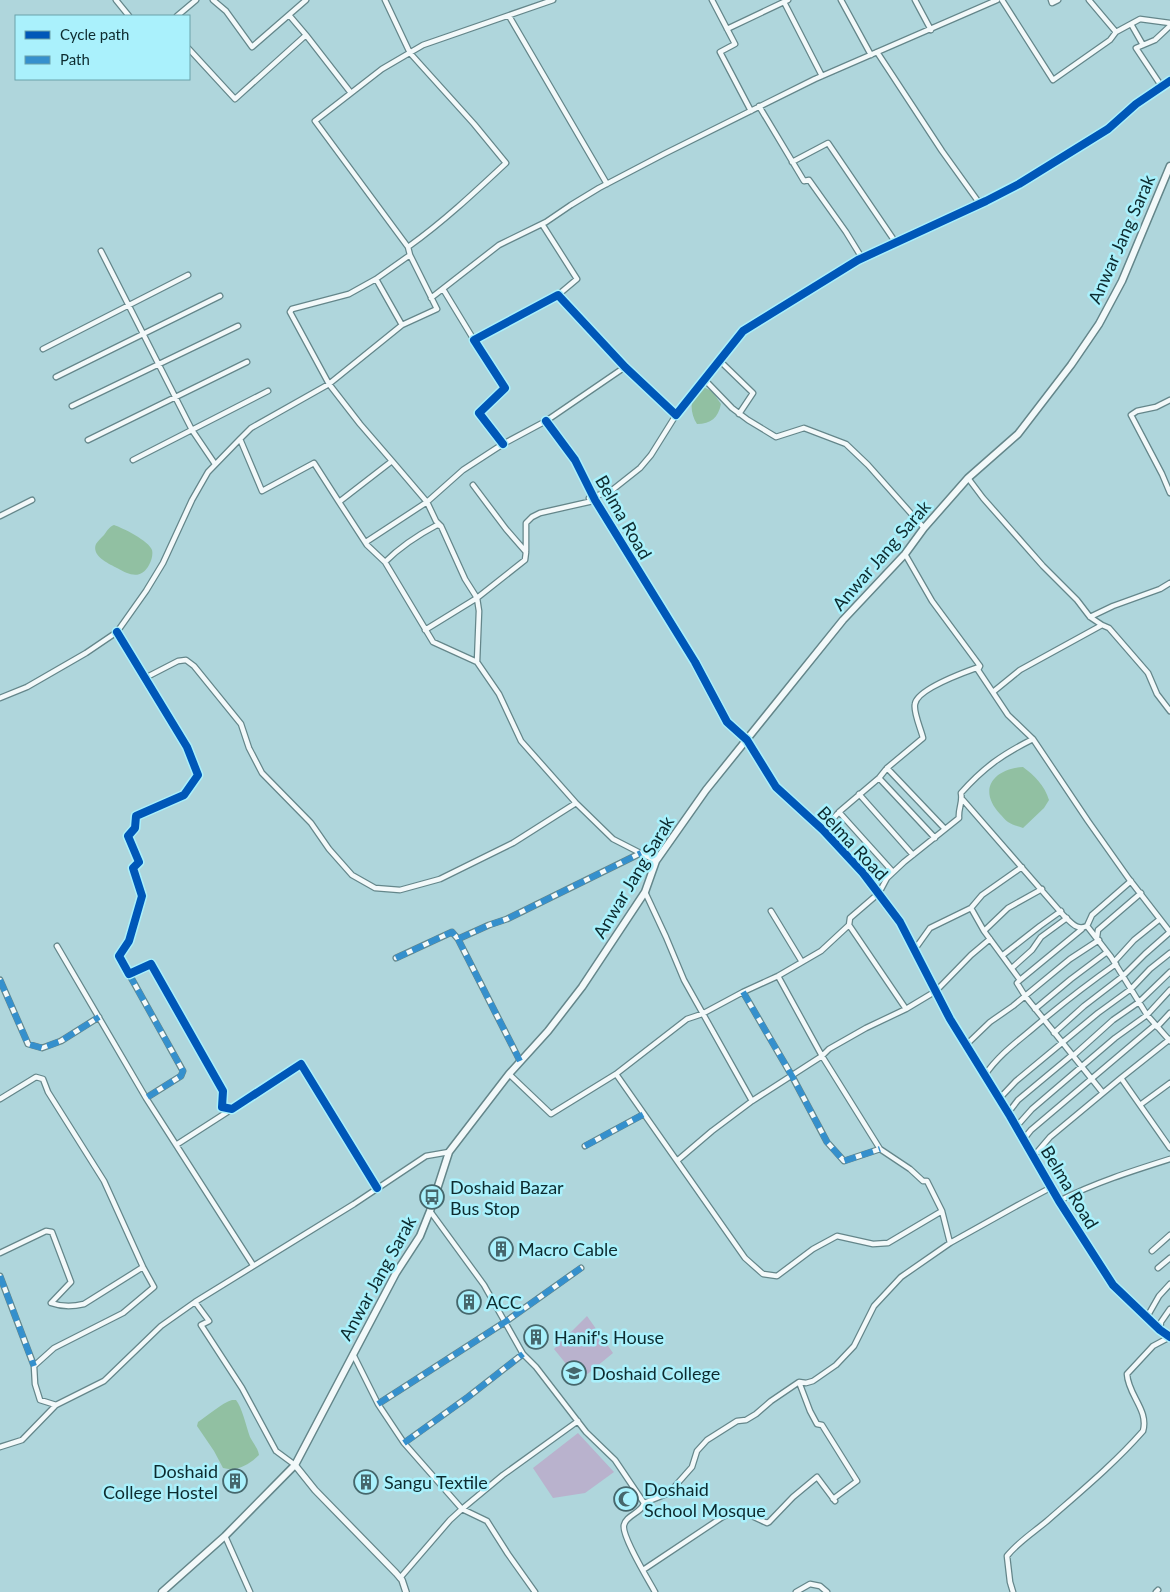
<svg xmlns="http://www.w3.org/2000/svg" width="1170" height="1592" viewBox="0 0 1170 1592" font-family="Lato,sans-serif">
  <rect width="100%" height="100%" fill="#afd6dc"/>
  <path fill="#b9b2cd" d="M587,1316L613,1353L585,1376L571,1370L554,1349Z
    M578,1433L614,1472L585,1493L553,1498L533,1468Z"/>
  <path fill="#91c0a2" d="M703,387L712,391L721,404C718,418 711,424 697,424C689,412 689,394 703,387Z
    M114,525C123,528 149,541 152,550C153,554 152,560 149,565C141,580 129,575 117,568C109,564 91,556 96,544C98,541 101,538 104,535C107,531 109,527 114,525Z
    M1023,767C1034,775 1045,786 1049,800L1044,808L1023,828C1018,826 1012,825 1008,822C1005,820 1002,816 1000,814C977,789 994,769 1023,767Z
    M232,1400H236C242,1407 246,1426 250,1437C253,1443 258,1448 259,1455C249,1465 237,1472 223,1468L214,1451L197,1426L198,1422C207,1416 222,1403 232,1400Z"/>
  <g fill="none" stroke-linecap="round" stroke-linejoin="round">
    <g stroke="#64868a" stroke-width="7">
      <path id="minor" d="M116,0L129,16
        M213,0L226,11L252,47L306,0
        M712,0L735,44L720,52L751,111
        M841,0L871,55
        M915,0L931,30
        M1002,0L1053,80L1110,40L1116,32L1140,19L1170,23
        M1051,0L1052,3L1058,0
        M1089,0L1116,32
        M784,2L822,76
        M177,16L196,0
        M509,16L607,184
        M1131,24L1143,45
        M727,29L788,0
        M306,35L351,93
        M189,49L235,99L306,35L289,15
        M877,52L942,151L980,204
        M1162,87L1136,48L1155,40L1170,26
        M759,106L804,181L809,180L846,232L862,258
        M792,162L828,143L896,243
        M542,224L577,279L558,295
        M408,247L315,121L382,69L423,45L553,0
        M101,251L192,430L215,464
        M376,279L402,325L329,384L290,312L292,309L349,294L376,279L410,255L408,247C443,222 474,193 506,163L474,124L410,53L385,0
        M443,289L474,340
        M431,298L499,245L546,222L571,205L599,188L664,154L815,79L997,0
        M402,325L437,309L410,255
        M43,349L188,275
        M720,361L753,393L739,414
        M56,377L220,296
        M705,380L732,408L748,420L776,437L804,428L846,444L868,465L924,528
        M1170,400L1156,407L1137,411L1131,415L1162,474L1170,493
        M72,406L238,326
        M546,421L575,460L595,500L695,662L727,722L747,740L776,787L823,830L863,873L900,922L950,1019L1010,1116L1059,1201L1113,1285L1160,1330L1170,1337
        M240,439L251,428L329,384L360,424L392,461
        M88,440L247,362
        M503,444L479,413L505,388L474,340L558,295L625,367L676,415L743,331L858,260L986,201L1019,184L1108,129L1136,104L1170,81
        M133,460L268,391
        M968,478L983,498L1043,566L1077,600L1090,617L1102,625
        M595,500L589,498L611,491L640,468L651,455L676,415
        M339,502L367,545L385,562L433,642L477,662
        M0,516L32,500
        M366,542L427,502L463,470L503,444L546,421L625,367
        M526,551V523L532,517L540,513L593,501
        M905,554L932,601L980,666L978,670L1008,715L1033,739L1088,821L1129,879L1170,932
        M385,562C400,547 418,535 437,525L441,526L465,579L477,598L479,611L477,662L499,694L521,741L576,803L613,839L656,861
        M1090,617L1113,606L1160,589L1170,583
        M425,630L477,598L525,560L526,552L506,529L473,485
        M117,632L187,747L198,775L184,795L136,816L135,828L128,836L139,862L133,868L142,896L129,941L119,956L129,974L151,964L223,1091L222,1107L232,1109L301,1064L377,1188
        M145,678L178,661L186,660L194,666L241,724L249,748L262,773L311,823L329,849L352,875L375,888L400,890L440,879L513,843L576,803
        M993,692L1020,670L1102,625L1109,628L1148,673L1157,694L1170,711
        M0,698L27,687L86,653L117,632L146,591L163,563L192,500L208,472L240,439L262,491L314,463L339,502L392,461L427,502L436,521L441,526
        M887,768L945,829
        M879,778L935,838
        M859,794L913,855
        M963,800L1064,916C1072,923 1077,931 1087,926L1111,957L1147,1015L1170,1041
        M839,812L893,872
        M823,830L839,812L879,778L887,768L923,738C921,729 913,712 915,704C917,689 965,672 979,667
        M645,892L666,937L684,980L752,1101
        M971,908L984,931L1020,980L1017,983L1025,996L1103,1093
        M771,911L802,962
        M849,925L906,1009
        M1087,926L1092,915L1131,881
        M984,931L1008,908L1042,889
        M1097,937L1098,930L1141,893
        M458,939L520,1061
        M57,946L146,1098L253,1265
        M915,949L930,928L971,908L982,895L1022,867
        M1003,955L1040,926L1061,911
        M396,958L452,932L458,939L489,925L507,919L641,853
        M1114,962L1134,940L1160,919
        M1012,968L1032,950L1041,937L1067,918
        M129,974L183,1071L181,1076L146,1098
        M778,976L822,1056L880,1149L910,1169L923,1181H927L942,1211
        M0,980L28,1044L42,1048L61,1041L99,1017
        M1020,980L1082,929
        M743,992L792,1076L827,1142L844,1161L880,1149
        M1035,1009L1071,979L1107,952
        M1157,1027L1170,1013
        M1054,1033L1084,1006L1123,976L1145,954L1170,932
        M966,1045L990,1022L1013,1006L1070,959L1099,940
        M1073,1056L1113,1020L1139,1002L1170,972
        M509,1074L551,1114L616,1074L687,1019L702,1014L743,992L778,976L821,951L849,925L850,918L879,893L887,878L904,862L959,818C958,808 963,803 961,793C984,767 1003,754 1033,739
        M616,1074L745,1258L763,1274L777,1276L813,1249L837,1236L873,1244L888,1243L942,1211L950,1243
        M985,1075C997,1057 1014,1044 1031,1030C1058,1007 1086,985 1116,964
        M1121,1078L1170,1148
        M0,1099L36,1077L43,1079L48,1092L104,1181L143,1267L154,1287L123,1313L54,1348L34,1366L35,1384L40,1400L56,1405
        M999,1099L1016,1081L1098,1013L1131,989L1150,969L1170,953
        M1140,1105L1170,1083
        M1008,1113L1018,1100L1072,1055
        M1016,1127L1032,1109L1115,1038L1147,1015L1170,990
        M1023,1140L1031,1130L1155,1025
        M176,1145L232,1109
        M585,1146L644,1114
        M1033,1157L1050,1137L1121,1078L1170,1039
        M678,1160L712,1131L752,1101L822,1056L829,1049L866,1028L906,1009L936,991L971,955L990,939
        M1059,1201C1094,1183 1132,1171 1170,1159
        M430,1211L484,1285L523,1354L536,1367L586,1432L615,1460L644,1503
        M1152,1251L1170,1235
        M0,1253L46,1231L52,1232L71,1282L51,1303C62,1307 72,1307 84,1304L143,1267
        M1158,1268L1170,1258
        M0,1276L34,1366
        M195,1302L209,1321L201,1325L242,1388L276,1451L295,1465
        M1147,1317L1159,1296L1170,1284
        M1160,1330L1161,1322L1170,1309
        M353,1354L378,1404L404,1443L462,1509L487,1521L508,1554L535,1592
        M799,1382L810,1411L817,1424L822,1425L857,1481L833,1499
        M378,1404L505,1322L581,1268
        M404,1443L468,1397L523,1354
        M0,1447L22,1440L56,1405L104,1381L161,1326L195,1302L354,1204L426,1156L449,1152
        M644,1503L669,1493L692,1467L697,1451L707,1440L737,1421L746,1420L756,1414L771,1401L799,1382L806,1383L813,1381L836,1365L854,1346L874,1306L901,1277L950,1243L1020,1204L1050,1188
        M644,1503C642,1513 626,1515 624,1525C621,1535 649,1581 655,1592
        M225,1536L250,1592
        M643,1570L721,1518C725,1516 731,1512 736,1512C746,1512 758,1519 767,1523L769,1522L793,1497L817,1477L835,1501
        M400,1578L450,1520L462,1509L503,1475L578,1421
        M796,1592L810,1584L820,1586L827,1592
        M1013,1592L1010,1582L1007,1556C1018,1542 1034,1532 1047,1521C1080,1492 1114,1464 1143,1431C1149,1410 1128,1395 1127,1374L1153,1346L1170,1337
        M1156,1592L1158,1590"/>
    </g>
    <g stroke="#64868a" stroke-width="8">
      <path id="tertiary" d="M295,1465L315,1490L396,1573L402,1580L406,1592"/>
    </g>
    <g stroke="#64868a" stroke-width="9">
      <path id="secondary" d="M162,1592L225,1536L295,1465L396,1273L420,1236L430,1211L449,1152L509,1074L548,1031L582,987L645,892L656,861L706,790L843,620L905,554L924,528L968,478L1018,434L1071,365L1099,324L1122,281L1170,166"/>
    </g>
    <use href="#minor" stroke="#f3f9fa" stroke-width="4.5"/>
    <use href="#tertiary" stroke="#f3f9fa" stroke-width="5.5"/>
    <use href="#secondary" stroke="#f3f9fa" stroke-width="6"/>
    <path stroke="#3590cd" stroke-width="6" stroke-dasharray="12 6" stroke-linecap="butt" d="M458,939L520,1061
      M396,958L452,932L458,939L489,925L507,919L641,853
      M129,974L183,1071L181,1076L146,1098
      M0,980L28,1044L42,1048L61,1041L99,1017
      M743,992L792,1076L827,1142L844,1161L880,1149
      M585,1146L644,1114
      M0,1276L34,1366
      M378,1404L505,1322L581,1268
      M404,1443L468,1397L523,1354"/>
    <g stroke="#aaf1fc" stroke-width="11">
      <path id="cycleway" d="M546,421L575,460L595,500L695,662L727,722L747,740L776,787L823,830L863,873L900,922L950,1019L1010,1116L1059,1201L1113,1285L1160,1330L1170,1337
        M503,444L479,413L505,388L474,340L558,295L625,367L676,415L743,331L858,260L986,201L1019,184L1108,129L1136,104L1170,81
        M117,632L187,747L198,775L184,795L136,816L135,828L128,836L139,862L133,868L142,896L129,941L119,956L129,974L151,964L223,1091L222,1107L232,1109L301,1064L377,1188"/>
    </g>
    <use href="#cycleway" stroke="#0057b8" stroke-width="8"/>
  </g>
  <defs>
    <g id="bus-ring" transform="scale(1.25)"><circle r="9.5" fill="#aaf1fc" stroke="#46676c" stroke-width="1.5"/><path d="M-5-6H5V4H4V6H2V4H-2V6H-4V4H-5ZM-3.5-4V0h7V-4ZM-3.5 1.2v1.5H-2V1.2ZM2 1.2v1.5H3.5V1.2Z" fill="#46676c"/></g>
    <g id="building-ring" transform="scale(1.25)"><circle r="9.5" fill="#aaf1fc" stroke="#46676c" stroke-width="1.5"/><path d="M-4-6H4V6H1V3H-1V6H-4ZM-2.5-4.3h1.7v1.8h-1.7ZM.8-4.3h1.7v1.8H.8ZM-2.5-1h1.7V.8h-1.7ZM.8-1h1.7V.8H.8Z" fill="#46676c"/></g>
    <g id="university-ring" transform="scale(1.25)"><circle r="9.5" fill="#aaf1fc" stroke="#46676c" stroke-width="1.5"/><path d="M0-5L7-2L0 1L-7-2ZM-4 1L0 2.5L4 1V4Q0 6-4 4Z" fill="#46676c"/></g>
    <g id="mosque-ring" transform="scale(1.25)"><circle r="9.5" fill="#aaf1fc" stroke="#46676c" stroke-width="1.5"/><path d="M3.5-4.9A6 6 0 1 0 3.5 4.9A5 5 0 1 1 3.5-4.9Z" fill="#46676c"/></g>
  </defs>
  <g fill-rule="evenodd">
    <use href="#bus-ring" x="432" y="1197"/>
    <use href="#building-ring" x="501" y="1249"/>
    <use href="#building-ring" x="469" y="1302"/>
    <use href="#building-ring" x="536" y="1337"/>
    <use href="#university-ring" x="574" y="1373"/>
    <use href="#building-ring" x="235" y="1481"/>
    <use href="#building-ring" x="366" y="1482"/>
    <use href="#mosque-ring" x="626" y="1499"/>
  </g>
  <g text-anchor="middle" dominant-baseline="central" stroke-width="5" stroke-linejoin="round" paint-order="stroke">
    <g font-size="18" fill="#0d2b2f" stroke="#aaf1fc">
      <text transform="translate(1121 239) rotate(-66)">Anwar Jang Sarak</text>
      <text transform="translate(624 517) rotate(60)">Belma Road</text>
      <text transform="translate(881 555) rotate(-49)">Anwar Jang Sarak</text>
      <text transform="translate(853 843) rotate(47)">Belma Road</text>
      <text transform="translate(633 877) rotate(-59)">Anwar Jang Sarak</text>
      <text transform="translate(1070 1187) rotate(59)">Belma Road</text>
      <text transform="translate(377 1278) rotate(-61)">Anwar Jang Sarak</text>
    </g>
    <g font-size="18" fill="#0d2b2f" stroke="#aaf1fc" text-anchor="start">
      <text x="450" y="1187">Doshaid Bazar<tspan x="450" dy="21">Bus Stop</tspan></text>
      <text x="518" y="1249">Macro Cable</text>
      <text x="486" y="1302">ACC</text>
      <text x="554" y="1337">Hanif's House</text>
      <text x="592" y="1373">Doshaid College</text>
      <text x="218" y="1471" text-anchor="end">Doshaid<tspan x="218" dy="21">College Hostel</tspan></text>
      <text x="384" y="1482">Sangu Textile</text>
      <text x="644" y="1489">Doshaid<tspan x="644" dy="21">School Mosque</tspan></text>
    </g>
  </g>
  <rect x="15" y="15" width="175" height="65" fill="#aaf1fc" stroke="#6ba2aa"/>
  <rect x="25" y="31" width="25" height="8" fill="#0057b8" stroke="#6ba2aa"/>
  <text x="60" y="40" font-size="15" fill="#0d2b2f">Cycle path</text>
  <rect x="25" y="56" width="25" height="8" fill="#3590cd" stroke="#6ba2aa"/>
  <text x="60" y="65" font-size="15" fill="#0d2b2f">Path</text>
</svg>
